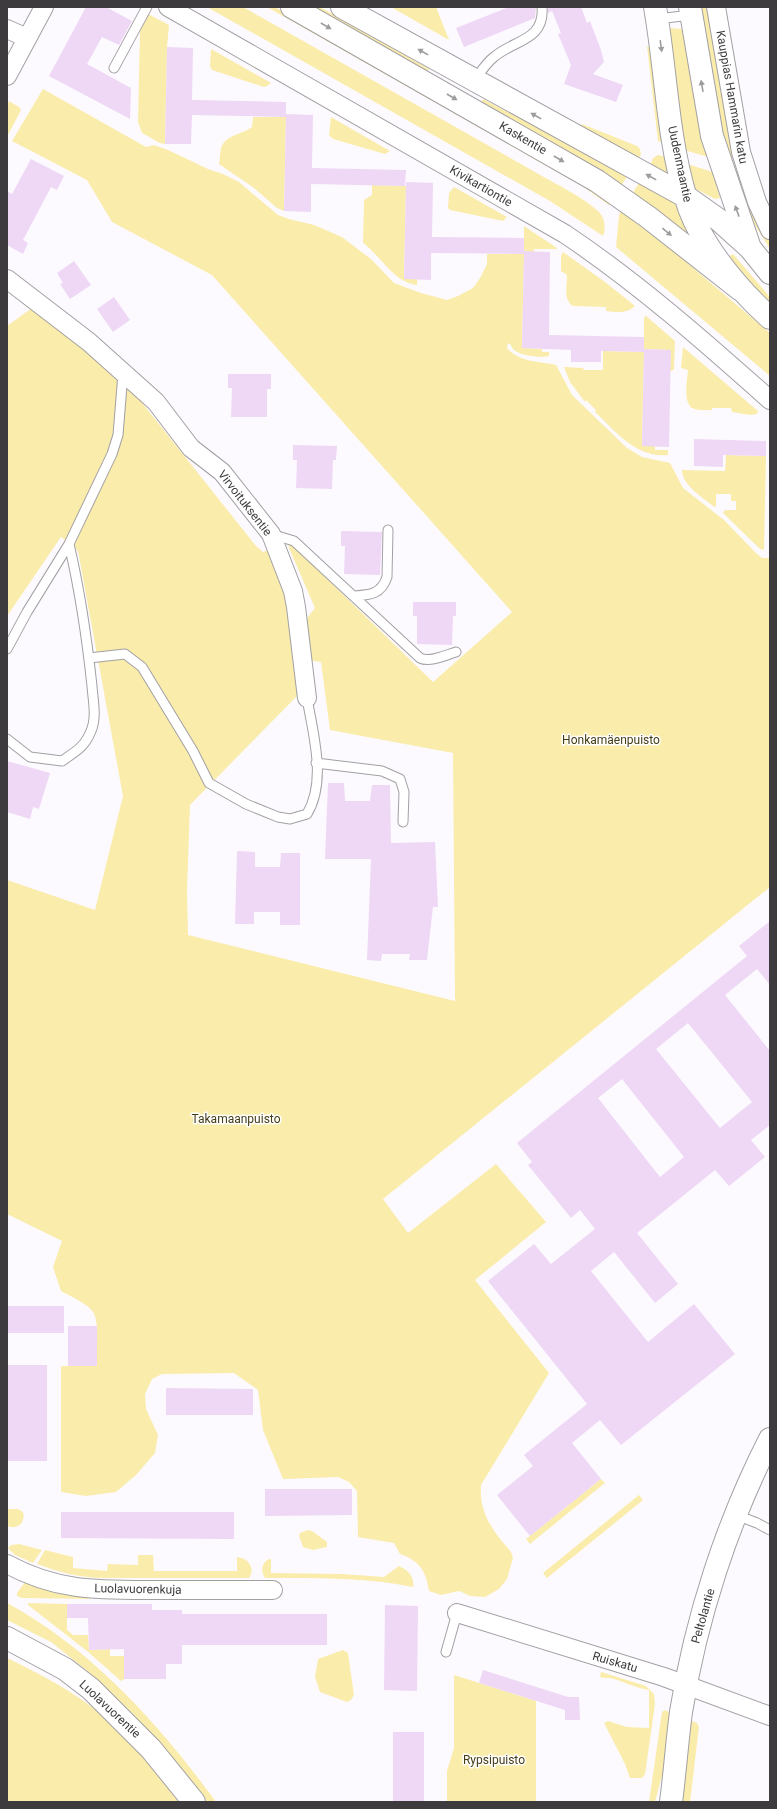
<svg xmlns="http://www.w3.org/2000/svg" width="777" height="1809" viewBox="0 0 777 1809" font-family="Roboto,sans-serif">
  <rect width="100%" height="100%" fill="#fdfaff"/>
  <path fill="#faecaa" d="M207,7H243L535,172C552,182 585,198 599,212C605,218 606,228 603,236L550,201Z
    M267,7H275L557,166L611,203L609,205L585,188Z
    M309,7H320L429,69L426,73Z
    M391,7H436L449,40Z
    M696,7H709L734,157H727Z
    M148,14L169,25L167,47L165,144L160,143L142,133L138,122L140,31Z
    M668,28L684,29L695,103L708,157L684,150Z
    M647,46L652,48L666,144L658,141Z
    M211,49L271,83L267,86L264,87L212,70L210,66Z
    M43,89L146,147L154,145L168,150L208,169L223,174L239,182L278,215L289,219L314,225L342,237L372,260L394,283L421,293L447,300L458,296L473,288L480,278L487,264V254H524L522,348L542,349V352H549V356C540,358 521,356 514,350C511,347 512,345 508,343L507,348C520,363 539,361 556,365L572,395L627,448L642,457L670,463L683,488L724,520L756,553L762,558H770V887L383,1199L408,1233L496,1164L546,1222L475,1280L549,1373L481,1485C479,1514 493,1531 511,1552L513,1558L507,1579L499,1589L485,1597L470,1596L459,1591L441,1595L429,1591C426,1571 420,1561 400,1554L394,1543L358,1537L357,1491L349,1482L338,1477L283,1479L263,1430L258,1390L234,1373L162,1374L152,1379L145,1394L146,1409L158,1435L155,1453L136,1475L116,1492L86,1496L61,1492V1366H96C96,1353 100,1322 93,1312C88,1304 70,1296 61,1291L53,1267L62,1241L7,1214V880L95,910L123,796L78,551L61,537L7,616V326L32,308L93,357L139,399L256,546L263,552L268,550L280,577L289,607L298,695L190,805L187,890L188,935L455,1001L453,753L330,730L321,662L308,660L304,622L315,608L289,548L288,541L433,682L512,612L212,275L112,222L87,180L12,141Z
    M483,99L628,175L621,186L481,104Z
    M9,101L19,107L21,110L7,137V107Z
    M253,117H286L284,211L277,208L254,188L219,164C220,159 220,153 221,148C225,135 243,134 252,127Z
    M331,117L390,151L385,154L333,139L329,135Z
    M582,124L637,146L640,149L641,155L637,159L581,127Z
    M658,155L667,157L671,176L650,165L653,158Z
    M687,164L713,172L720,198L715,199L692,187Z
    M735,170L737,171L748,202L770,242V249L749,216L731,171Z
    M640,181L674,201L690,235V236L632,194Z
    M372,185L406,186L404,279H417V285C393,282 381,256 363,243L364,200L372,195Z
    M454,187L507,217L503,221L450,210L448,208L449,193Z
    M621,211L646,228L770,333V376L616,247L619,215Z
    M524,226L557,248V249H534V252L524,251Z
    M563,252L605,282L635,306C627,314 616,312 606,311V307L573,306C563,300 567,286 567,275L561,271V256Z
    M733,254L770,297V305L728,257Z
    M645,315L675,341L674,369L670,372V350L644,349V320Z
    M683,347L758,411L757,414L750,415L732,412L731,408H712V410C706,410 698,411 692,408C683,402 687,380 688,370L681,368Z
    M603,351L644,352L642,446H655V450H668V455C636,458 616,432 595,412L596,410L586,400L585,402L570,382L564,367L583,368L584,370H603Z
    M726,455L766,456L764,550L760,549L723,513L725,510H736V501H731V494H716V507L713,506C702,497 682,485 682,470L725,471Z
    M601,1479L605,1483L530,1544L526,1539Z
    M639,1495L643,1500L547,1578L543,1573Z
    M7,1509H18L23,1512C26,1523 17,1530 7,1526Z
    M308,1530L312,1531L327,1542V1547L313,1550L303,1547L299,1536L300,1533Z
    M19,1544L42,1550L33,1563L15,1555L8,1548L11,1545Z
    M45,1550L73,1557V1568L107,1571L108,1564L138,1565V1555H153L154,1571H237V1557C248,1558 256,1568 249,1578H100C78,1577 58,1572 37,1564Z
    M269,1559H271V1573L342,1574L384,1577L399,1566C408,1570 415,1577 413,1587C364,1577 315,1578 265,1578C261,1572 261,1563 269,1559Z
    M25,1582L56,1593L93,1599L22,1598L17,1596V1593Z
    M7,1603C92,1649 160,1725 216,1802H207L172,1757L154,1736L131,1712L91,1674L51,1642L7,1620Z
    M28,1603L67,1604V1630L73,1635H88L89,1650L110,1649V1656H124V1679L121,1681L87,1651L28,1605Z
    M343,1650L348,1653L354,1695L351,1700L347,1702L320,1692L315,1677L318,1659Z
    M7,1658C40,1674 75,1692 103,1716C132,1741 156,1772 180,1802H7Z
    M601,1672L646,1686L654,1694L655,1704L645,1774L642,1778H630L625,1764L604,1723L608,1721L627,1727L649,1728V1690C635,1688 623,1681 610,1678C607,1678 603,1678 600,1677Z
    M454,1675L536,1701V1802H447V1771L454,1748Z
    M665,1710L671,1713L664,1768L655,1802H649L662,1712Z
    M692,1721L697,1723L699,1727L690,1802H681L689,1731Z"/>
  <path fill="#eed8f5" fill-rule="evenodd" d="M86,7H106L132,21L119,45L102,37L87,64L131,88L130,119L49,76Z
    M509,7H536L535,18L464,47L456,28Z
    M548,7H581L587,23L590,21L601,50L604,62L593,74L623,85L616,102L564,84L571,65L558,34L561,33L552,11L548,13Z
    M167,47L193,48L192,100L286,102V117L192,115L191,144H165Z
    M286,114L313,115L312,168L406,170L405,186L311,184V212L284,211Z
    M31,159L64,176L57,190L51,187L40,208L23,240L28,243L23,254L7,245V191L12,194Z
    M406,182L433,183L432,237L524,238V254L431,253V280L404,279Z
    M524,251L550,252L549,335L644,337V352L601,351V362H571V350L522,348Z
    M74,261L91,285L70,299L60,284L63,283L57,273Z
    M114,297L130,320L113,332L97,309Z
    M644,349L671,350L669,447L642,446Z
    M228,374H271V389H267V417H231L232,388H228Z
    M694,439L766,441V456L723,455V467L694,466Z
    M293,445L337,446L336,460H333L332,489L296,488L297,460H293Z
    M341,531L382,532L380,575L344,574L345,546H341Z
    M413,602H456V616H453L452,645L417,644V616H413Z
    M7,761L50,773L39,809L33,807L30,819L7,812Z
    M328,783H344L345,801H370L372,785H390L391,843L435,842L438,907H433L427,960H409L410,954H382L381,961L367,960L371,859H325Z
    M237,851L255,852V867H280L281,853H300V925H280V912H254V924H235Z
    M770,921V985L757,969L725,995L770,1051V1125L751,1140L765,1157L729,1186L715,1170L637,1233L678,1284L655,1303L614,1252L591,1271L648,1342L694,1304L735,1354L621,1445L600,1420L572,1443L601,1479L530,1536L497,1495L533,1466L524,1455L587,1404L488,1281L534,1244L551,1264L595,1229L580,1210L571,1218L528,1165L532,1162L517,1143L747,956L739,946ZM688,1023L752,1102L720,1128L656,1049ZM622,1079L684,1157L660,1177L598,1098Z
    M7,1306H64V1333H7Z
    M68,1326H97V1366H68Z
    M7,1365H47V1461H7Z
    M166,1388L253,1389V1415H166Z
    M265,1489H352V1515L265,1516Z
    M61,1512H234V1539L61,1538Z
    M67,1604H152V1610H182V1614H327V1645H182V1664H166V1679H124V1649L89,1650L88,1618H67Z
    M385,1605L418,1606L417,1691L384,1690Z
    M483,1670L568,1697H579L580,1720H565V1710L479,1683Z
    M393,1732H424V1802H393Z"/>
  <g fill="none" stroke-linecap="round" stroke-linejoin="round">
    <g stroke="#a3a0a4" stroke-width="11">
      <path id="lane" d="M657,19L691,15
        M114,68L147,7
        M474,81C480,73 486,63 494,57C513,40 545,41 542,7
        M271,534L294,541L420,658C430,663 446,655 456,652
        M353,596C369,595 381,595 387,577L388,530
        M7,649L27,612L69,544L112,454L118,435L123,373
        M89,658L125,654L142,667L193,751L209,783L246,804L278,817L290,819L307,814C327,781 313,734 307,698
        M7,739L30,757L62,761C76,751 84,748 91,731C97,717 93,701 92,686C87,639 80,591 69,544
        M316,763L382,771L400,779L404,792L403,822
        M736,1515L757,1523L770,1530
        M446,1652L457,1613"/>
    </g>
    <g stroke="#a3a0a4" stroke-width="20">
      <path id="street" d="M168,7L565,234C638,283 705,342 770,400
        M716,7L741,152L757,202L770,230
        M7,29L27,38
        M7,76L44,7
        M7,279L89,342L156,402L191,448L222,472L271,534L293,591L296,607L307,698
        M7,1564C58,1592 101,1590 158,1590C196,1590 235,1590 273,1590
        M457,1613L664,1677L770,1716"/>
    </g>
    <g stroke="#a3a0a4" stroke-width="24">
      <path id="secondary" d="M292,7L597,181L648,217L741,290
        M342,7L685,196L719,220L750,248
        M655,7C666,69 667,134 685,195C697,241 736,287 770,318
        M690,7L712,136L750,248L770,273
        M7,1638L65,1669L91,1689L151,1749L194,1802
        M671,1802C675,1772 677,1742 681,1712C696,1618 727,1523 770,1439"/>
    </g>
    <use href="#lane" stroke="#fff" stroke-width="9"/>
    <use href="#street" stroke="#fff" stroke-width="18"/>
    <use href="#secondary" stroke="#fff" stroke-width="22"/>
  </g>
  <defs><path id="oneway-solid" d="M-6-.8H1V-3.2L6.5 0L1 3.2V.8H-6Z"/></defs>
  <g fill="#9e9d9e">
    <use href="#oneway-solid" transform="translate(326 26) rotate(30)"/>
    <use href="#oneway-solid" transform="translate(661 46) rotate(82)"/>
    <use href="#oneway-solid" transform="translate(423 52) rotate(-151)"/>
    <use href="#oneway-solid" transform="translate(702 86) rotate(-100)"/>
    <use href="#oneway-solid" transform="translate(452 97) rotate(30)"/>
    <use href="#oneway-solid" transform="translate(536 116) rotate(-151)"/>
    <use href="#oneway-solid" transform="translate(559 159) rotate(30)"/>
    <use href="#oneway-solid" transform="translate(651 177) rotate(-151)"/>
    <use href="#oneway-solid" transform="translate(737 211) rotate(-110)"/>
    <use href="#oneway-solid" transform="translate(667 232) rotate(39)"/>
  </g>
  <g text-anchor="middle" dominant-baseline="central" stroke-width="3" stroke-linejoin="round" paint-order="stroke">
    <g font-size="12" fill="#3d3b3d" stroke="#fff">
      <text transform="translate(732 97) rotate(80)">Kauppias Hammarin katu</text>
      <text transform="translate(523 138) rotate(30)">Kaskentie</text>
      <text transform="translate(680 164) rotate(78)">Uudenmaantie</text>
      <text transform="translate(481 186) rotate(30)">Kivikartiontie</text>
      <text transform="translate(245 503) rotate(52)">Virvoituksentie</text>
      <text transform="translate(138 1589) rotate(1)">Luolavuorenkuja</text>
      <text transform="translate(703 1616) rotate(-74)">Peltolantie</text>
      <text transform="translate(615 1662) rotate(16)">Ruiskatu</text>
      <text transform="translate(110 1709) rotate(43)">Luolavuorentie</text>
    </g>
    <g font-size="12" fill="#453d16" stroke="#fff">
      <text x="611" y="740">Honkamäenpuisto</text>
      <text x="236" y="1119">Takamaanpuisto</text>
      <text x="494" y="1760">Rypsipuisto</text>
    </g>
  </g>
  <rect width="777" height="1809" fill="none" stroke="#3d3b3d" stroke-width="16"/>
</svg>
